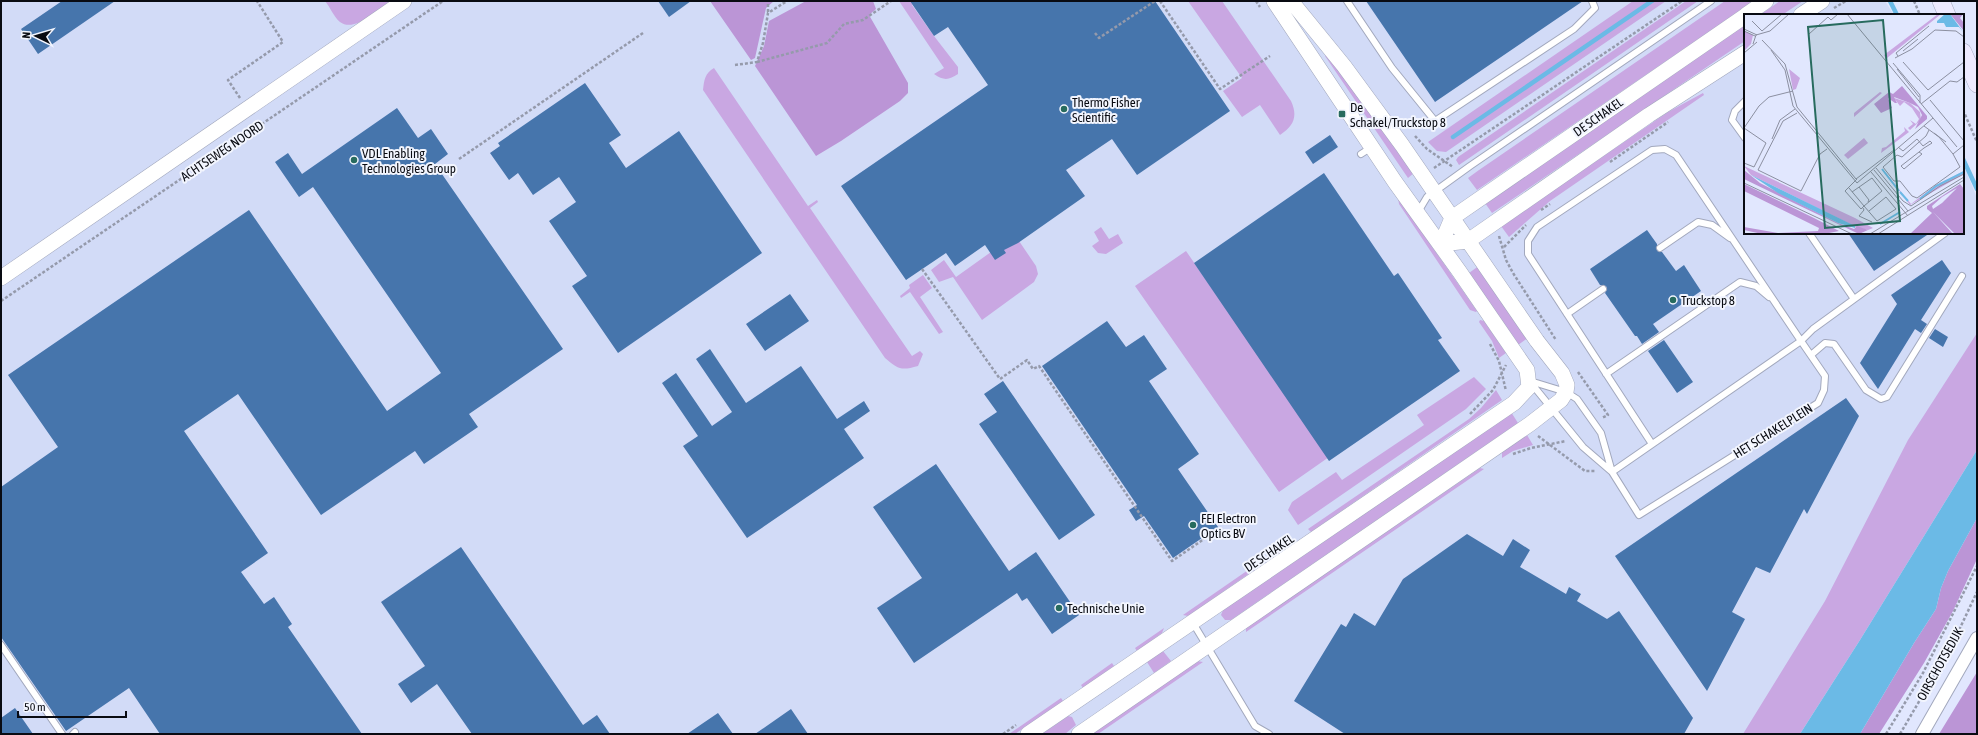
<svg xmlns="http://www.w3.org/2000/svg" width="1978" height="735" viewBox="0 0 1978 735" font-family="'Asap Condensed',sans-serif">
  <rect width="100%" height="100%" fill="#e1e7fe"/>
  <path fill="#d2dbf7" d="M1,1H1885L1894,15H1745V233H1963V164L1977,198V351L1749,734H1Z"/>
  <path fill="#c9a7e2" d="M325,1H390C378,9 355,33 340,22C334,17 330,7 325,1Z
    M899,1H917L912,5L934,36L958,67V74C949,80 944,81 934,74L944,68Z
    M1188,1H1222L1291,101C1298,116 1294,126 1280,135L1260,105L1242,117L1223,91L1242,78Z
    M1633,1H1666L1446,152L1437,151L1428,142Z
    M1686,1H1698L1459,165L1456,160L1458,157Z
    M1725,1H1754L1477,190L1468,178L1479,170Z
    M1780,1H1803L1782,15H1760Z
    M1745,25V41L1492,213L1485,203Z
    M1327,54L1415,172L1408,178L1325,56Z
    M714,68L808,206L817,200L818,202L810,208L912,356L920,351L923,354L918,366C901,371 898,369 885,358L703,90C704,80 705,73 714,68Z
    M1703,93L1704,95L1550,201L1509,237L1501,226L1668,112Z
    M1398,198L1477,311L1476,312L1470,310L1399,204Z
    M1101,227L1109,239L1118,234L1123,243L1106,254L1098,253L1092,246L1099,241L1094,232Z
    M1019,241L1036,266L1038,274L1034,282L982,320L953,277L939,282L931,270L944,260L956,277L998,247Z
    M1186,251L1329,457L1279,492L1135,286Z
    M1480,265L1529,337L1518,345L1469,273Z
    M923,275L932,288L920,297L943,332L939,334L910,292L901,298L900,296L910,288L909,285Z
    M1480,320L1484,321L1506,353L1499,358L1492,341L1479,322Z
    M1977,333V450L1860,640L1800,734H1743L1825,601L1908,440Z
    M1474,377L1486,389L1466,409L1298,525L1288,510L1292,502L1336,472L1342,480L1424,425L1417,415Z
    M1496,390L1502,400L1311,532L1308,529L1469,419L1481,408Z
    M1511,412L1518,423L1231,620H1225L1221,615L1223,610Z
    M1527,435L1533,445L1513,451L1502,458V452Z
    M1480,468L1484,469L1246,632V628Z
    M1287,543L1289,546L1188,616L1183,615Z
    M1164,628L1162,633L1137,651L1135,648Z
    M1163,651L1171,661L1154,673L1147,662Z
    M1197,661L1203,662L1098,734H1091Z
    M1112,663L1114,666L1083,688L1081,685Z
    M1061,698L1063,701L1015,734H1009Z
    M1068,716L1072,717L1076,725L1065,734H1042Z"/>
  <path fill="#bb95d6" d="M710,1H774L766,8L755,58L751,60Z
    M806,1H873L876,9L869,15L908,83V93L900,101L841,141L816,156L755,66L764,46L769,21Z
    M1977,518V559L1953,611L1924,663L1879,734H1860L1914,643L1936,609L1941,588L1948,571Z
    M1977,672V734H1939Z"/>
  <path fill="#6bbae6" d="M1977,450V518L1948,571L1941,588L1936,609L1914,643L1860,734H1800L1860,640Z"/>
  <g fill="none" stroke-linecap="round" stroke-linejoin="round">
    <path stroke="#6bbae6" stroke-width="4.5" d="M1890,1L1897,15
      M1453,137L1652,1
      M1963,159L1977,189"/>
  </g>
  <path fill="#4675ac" d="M62,1H115L38,54L21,29Z
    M658,1H691L669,17Z
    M910,1H1155L1230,111L1137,175L1112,139L1066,170L1085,196L1018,243L1004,250L1006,253L995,260L985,245L955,266L946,253L906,280L841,186L988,85L948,27L934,36Z
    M1366,1H1583L1435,102Z
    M585,83L621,135L609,143L626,168L679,131L762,253L618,353L572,286L587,276L549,221L576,202L559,177L533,195L518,173L509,180L490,153L500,146L498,143Z
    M397,108L418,138L431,129L448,154L435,164L563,349L469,414L478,427L424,464L415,451L321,515L238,394L184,431L268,553L241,572L264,604L274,597L292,624L288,627L362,734H160L129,688L66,731L1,637V487L58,447L8,375L249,210L387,411L441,373L313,187L299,197L275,162L288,153L302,174Z
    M1330,135L1338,147L1313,164L1305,152Z
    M1324,173L1394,276L1398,273L1442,338L1438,340L1460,371L1329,461L1194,263Z
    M1647,230L1657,244V251L1662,252L1676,271L1684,265L1701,291L1653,324L1659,332L1642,344L1637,336H1635L1605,293L1607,289L1606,286L1600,285L1590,269Z
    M1848,233H1930L1874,271Z
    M1942,260L1951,273L1921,320L1927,324L1921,333L1915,329L1878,389L1860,363L1897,304L1891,295Z
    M790,294L809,321L765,351L746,324Z
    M1107,321L1126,347L1144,335L1167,369L1149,381L1199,454L1178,469L1218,527L1173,558L1144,516L1136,521L1129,510L1137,505L1042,366Z
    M1935,329L1948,337L1943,347L1929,338Z
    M1664,340L1693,382L1677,393L1648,351Z
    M710,349L746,403L801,366L837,419L864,401L870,411L844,429L864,458L747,538L683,446L698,436L662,383L676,373L712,426L732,412L696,359Z
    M1003,381L1095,515L1059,540L979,424L997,412L984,394Z
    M1846,398L1859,416L1807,514L1804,509L1770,573L1756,567L1732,612L1745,619L1707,691L1615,556Z
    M936,464L1009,571L1036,552L1079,615L1052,634L1027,598L1022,601L1017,593L914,663L877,608L922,578L873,507Z
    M1467,534L1503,556L1513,539L1530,550L1520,567L1566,594L1569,587L1581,594L1577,601L1607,619L1619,611L1693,718L1684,734H1345L1294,701L1341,624L1346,627L1354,613L1375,626L1403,579Z
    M461,547L583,725L597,715L610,734H472L437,684L411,703L398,684L425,666L381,602Z
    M15,708L33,734H1V718Z
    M791,709L808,734H755Z
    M718,713L733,734H687Z"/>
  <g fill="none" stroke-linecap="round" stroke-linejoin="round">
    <g stroke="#a2a8bd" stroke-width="8">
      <path id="service" d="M1347,1L1392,68L1435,121L1574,29L1595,8L1592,1
        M1745,101L1735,111L1732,120L1745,138
        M1361,154L1372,147
        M1418,212L1427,197L1470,166L1711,1
        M1809,233L1854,299
        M1660,248L1698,222L1712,225L1730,238
        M1567,314L1603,289
        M1811,355L1825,343L1834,344L1866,390L1881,399L1887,397L1962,276
        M1606,374L1740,282L1756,286L1769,297
        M1530,381L1566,392L1577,399L1601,433L1612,472L1639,515L1818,403L1824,390L1825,376L1801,341L1612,472
        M1531,383L1583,447L1612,472
        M1652,444L1528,254V241L1537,227L1652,150L1665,149L1676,155L1801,341L1813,329L1945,233
        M1193,623L1255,726L1269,734
        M1,645L62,734
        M73,734L75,732"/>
    </g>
    <g stroke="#a2a8bd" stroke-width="14">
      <path id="minor" d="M1922,734L1977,638"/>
    </g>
    <g stroke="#a2a8bd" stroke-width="16">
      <path id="tertiary" d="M1746,15L1766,1
        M1801,15L1822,1
        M1441,244L1452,218L1745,16
        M1441,244L1468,241L1649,115L1745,53
        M1,278L404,1
        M1028,734L1514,403L1529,387L1527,370L1459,271L1395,182L1274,1
        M1079,734L1530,424L1561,400L1566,392L1567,385L1562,373L1537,341L1402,145L1344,66L1291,1"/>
    </g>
    <g stroke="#a2a8bd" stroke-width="18">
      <path id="secondary" d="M1941,1L1947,15
        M1963,52L1977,84"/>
    </g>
    <path stroke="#959aab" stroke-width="2.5" stroke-dasharray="3 2" stroke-linecap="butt" d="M1160,1L1220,89L1270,56
      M1256,1L1260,7
      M1914,1L1920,15
      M1834,8L1846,1
      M768,12V1
      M1095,33L1099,38L1155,1
      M757,62L827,43L844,24L863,20L891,1
      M735,65L757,62L763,43L768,13L787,1
      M240,98L228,80L283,42L257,1
      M1963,110L1977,142
      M1415,136L1427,149L1453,167
      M459,159L643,33
      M1610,162L1668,122
      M1434,168L1682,1
      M1541,210L1550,204
      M1499,236L1506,260L1513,273L1556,340
      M1504,247L1526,225
      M922,269L1000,379L1027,360L1033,369L1039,366L1172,561L1204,539L1203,538
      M1,301L443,1
      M1490,344L1499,361L1506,391
      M1578,372L1608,415L1602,418
      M1470,414L1493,390L1506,365
      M1538,436L1585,471H1596
      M1513,454L1531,448L1566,441
      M1003,734L1016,725
      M1886,734L1923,673L1977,566
      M1900,734L1951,647L1977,592"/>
    <use href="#service" stroke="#fff" stroke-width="6"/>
    <use href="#minor" stroke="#fff" stroke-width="12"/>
    <use href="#tertiary" stroke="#fff" stroke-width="15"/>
    <use href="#secondary" stroke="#edeaff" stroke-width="17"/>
  </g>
  <g fill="#276b5e" stroke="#f2f5fe" stroke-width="1.5">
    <circle cx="1064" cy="109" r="4"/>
    <rect x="1338" y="110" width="8" height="8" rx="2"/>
    <circle cx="354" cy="160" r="4"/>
    <circle cx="1673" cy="300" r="4"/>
    <circle cx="1193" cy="525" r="4"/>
    <circle cx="1059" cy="608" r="4"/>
  </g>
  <g text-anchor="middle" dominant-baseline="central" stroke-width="4" stroke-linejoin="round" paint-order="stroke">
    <g font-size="13" fill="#090b12" stroke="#f2f5fe" text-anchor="start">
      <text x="1072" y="102">Thermo Fisher<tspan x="1072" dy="15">Scientific</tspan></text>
      <text x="1350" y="107">De<tspan x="1350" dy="15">Schakel/Truckstop 8</tspan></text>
      <text x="362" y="153">VDL Enabling<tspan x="362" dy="15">Technologies Group</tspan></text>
      <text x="1681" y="300">Truckstop 8</text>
      <text x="1201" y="518">FEI Electron<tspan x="1201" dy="15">Optics BV</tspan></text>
      <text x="1067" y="608">Technische Unie</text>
    </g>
    <g font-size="13" fill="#090b12" stroke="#f2f5fe">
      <text transform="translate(1598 117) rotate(-35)">DE SCHAKEL</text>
      <text transform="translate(222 151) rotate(-34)">ACHTSEWEG NOORD</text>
      <text transform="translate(1773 431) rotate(-32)">HET SCHAKELPLEIN</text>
      <text transform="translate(1269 553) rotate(-34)">DE SCHAKEL</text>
      <text transform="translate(1940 664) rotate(-61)">OIRSCHOTSEDIJK</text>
    </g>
  </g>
  <g transform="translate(1744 14)">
    <rect width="220" height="220" fill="#e1e7fe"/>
    <path d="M194,0H197L143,44V47L140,41ZM0,17L9,21L7,30L0,37ZM45,55L56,64L52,75L49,76ZM136,78L138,79L110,103V99ZM150,84L166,89L176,98L177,106L166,116L164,114L169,110L166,106L172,110L175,105L168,94L160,88L156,92ZM160,113L165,118L137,139L138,134L142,133L161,117ZM120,124L124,129L104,145L100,141ZM0,152L111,204L129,214L124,216L112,213L7,161ZM137,153L167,190L192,171L220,157V160L166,191Z" fill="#c9a7e2"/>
    <path d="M206,0H219L216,4L220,9V17ZM158,72L183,102V105L171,115L178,101L174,93L166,89L150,83L153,89H151L144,84L148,94L137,99L130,90L145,78L149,80ZM0,156L16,169L94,209L110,215L113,212L124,216L115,220L33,181L0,165ZM0,170L70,204L95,217L80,220H18L0,216V213L34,219L74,217L75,214L0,177ZM216,170L220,175V220H211L189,198L209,220H166L188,199L183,195V192ZM213,174L198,189L189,195L188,192L198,183Z" fill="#bb95d6" fill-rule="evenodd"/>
    <path d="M201,0H206L220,19L215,13H202L200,9H193V7ZM7,161L111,212V214L94,209L34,179Z" fill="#6bbae6"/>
    <path fill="none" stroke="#6bbae6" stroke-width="2" d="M138,155L155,177M156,178L164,187M176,185L192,172L220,158M136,210L156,198"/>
    <path fill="none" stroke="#8b8fa0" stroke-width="1" d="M103,0L213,133M8,7L18,17L38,0M0,15L13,21M0,17L11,22M65,20L84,3L87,6L94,0M18,26L41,50L53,93L112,165L150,136M9,30L12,21L26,17L45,0M27,36L41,56L49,92L113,169L189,104M159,37L174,25M0,39L13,28M154,42L152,39L185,12M151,44L168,35L191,16L212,17L220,23M159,48L184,76L220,48M149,49L176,81V89M153,55L175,83M186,86L220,127M177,90L206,67L213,68L220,63M53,99L39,107L14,156L57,177L76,140L83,135M180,112L195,123L209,140L220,131M0,114L15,92L25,83L49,77M185,116L182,122L158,143L153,141L139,153L150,167H156L168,182L173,184L216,153L209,140M190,119L202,128M28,125L36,106L51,95M154,133L159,137L173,125L179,132L186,127L188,129L180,134L175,138L157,152L160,155L178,140L175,138M0,149L10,153L22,129L0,114M132,154L159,187L167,192L196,172L220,160M130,156L164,197M127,158L164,202M0,169L108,220M115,173L125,186L124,188M105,174L120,192L117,195L101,177L113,165M108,178L128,164L138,177L120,192L133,207L152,195L142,183L125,197M119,194L120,196L115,202L128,208M126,220L220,163M134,220L220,166"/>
    <path fill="#276b5e" fill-opacity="0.15" stroke="#276b5e" stroke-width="2" d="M139,6L156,207L81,214L64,13Z"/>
    <rect width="220" height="220" fill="none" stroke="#090b12" stroke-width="2"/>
  </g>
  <rect width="1978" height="735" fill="none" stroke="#090b12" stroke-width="4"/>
  <g transform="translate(36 36) rotate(275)" stroke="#f2f5fe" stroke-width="3" paint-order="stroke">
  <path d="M0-3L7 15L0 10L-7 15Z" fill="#090b12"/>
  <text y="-6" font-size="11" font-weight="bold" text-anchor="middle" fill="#090b12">N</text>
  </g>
  <path d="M18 711v6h108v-6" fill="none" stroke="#090b12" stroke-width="2"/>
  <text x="24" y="711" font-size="12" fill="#090b12" stroke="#f2f5fe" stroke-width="3" paint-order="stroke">50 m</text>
</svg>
